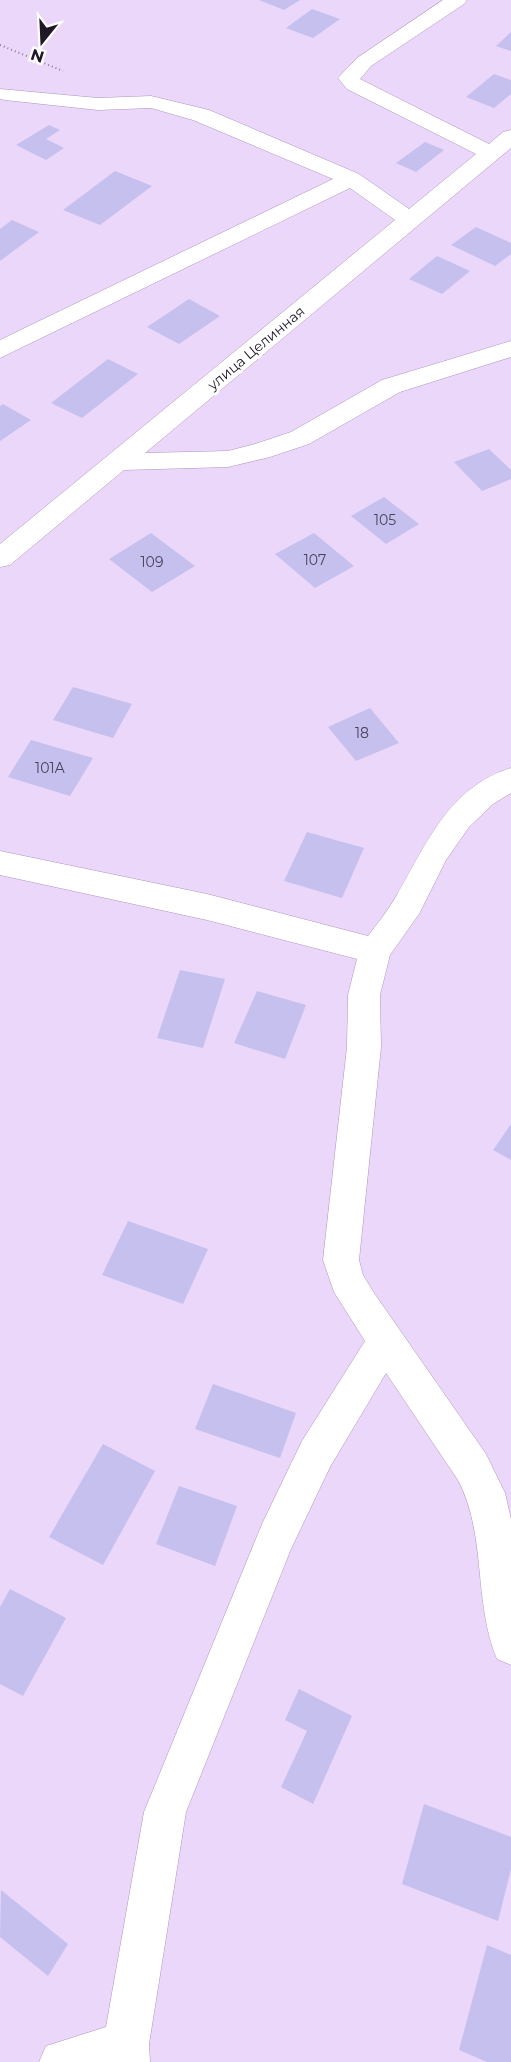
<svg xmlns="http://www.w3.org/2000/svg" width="511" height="2062" viewBox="0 0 511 2062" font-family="Montserrat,sans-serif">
  <rect width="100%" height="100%" fill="#ead7fa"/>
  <path fill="#c5c0ee" d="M259,0H300L284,10Z
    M312,9L340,19L313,38L286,28Z
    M511,32V51L496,46Z
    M494,74L511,80V94L494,108L466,97Z
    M49,125L60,130L46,139L64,148L46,160L16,145Z
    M425,142L444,150L416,172L396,163Z
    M115,171L152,186L100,225L63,210Z
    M12,220L39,232L0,261V229Z
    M476,227L511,243V254L495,266L451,245Z
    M437,256L470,271L442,294L409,279Z
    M189,299L220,316L179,344L147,327Z
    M108,359L138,374L82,418L51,403Z
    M3,404L31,420L0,441V406Z
    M489,449L511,470V479L482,491L454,462Z
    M384,497L419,524L386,544L351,516Z
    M151,533L195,566L152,592L109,559Z
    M314,533L354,566L315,588L275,554Z
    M73,687L132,704L113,738L53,720Z
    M370,708L399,743L356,761L328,727Z
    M31,740L93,758L70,796L8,777Z
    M307,832L364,848L342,898L284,881Z
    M180,970L225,979L203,1048L157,1038Z
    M257,991L306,1005L285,1059L234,1043Z
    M511,1124V1160L493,1150Z
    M128,1221L208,1249L183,1304L102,1275Z
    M213,1384L296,1413L280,1458L195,1429Z
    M103,1444L155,1471L103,1565L49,1537Z
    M179,1486L237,1506L215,1566L156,1544Z
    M10,1589L66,1618L23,1696L0,1684V1607Z
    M299,1689L352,1716L313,1804L281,1787L307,1731L285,1720Z
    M424,1804L511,1837V1869L498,1921L402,1884Z
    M1,1890L68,1944L48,1976L0,1937Z
    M487,1945L511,1955V2062H487L459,2050Z"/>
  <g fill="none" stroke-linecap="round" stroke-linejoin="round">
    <g stroke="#ac96bf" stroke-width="1">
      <path id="street" d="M443,0H467L464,4L371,66L360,79L489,144L503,132L511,130V148L145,453L228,451L255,444L291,432L382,380L511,341V357L400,392L309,444L270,457L228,467L124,470L10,565L0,567V544L395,220L350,188L0,358V340L333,179L193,120L151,108L98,110L5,100L0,99V89L98,98L151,96L209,110L359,174L409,209L476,154L347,89L338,78L357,58Z
        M511,768V793L493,804L469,827L446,860L419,914L390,955L380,995L381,1047L359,1260L363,1275L374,1293L486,1454L505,1493L511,1519V1665L497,1659C473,1602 487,1535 458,1480L386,1373L330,1467L291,1549L186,1812L149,2044L150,2062H39L46,2046L106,2027L144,1812L262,1524L302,1441L365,1341L334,1292L323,1260L347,1047L348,995L357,959L207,920L0,875V851L207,894L368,936C378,923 389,909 397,895C427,843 449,787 511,768Z"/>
    </g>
    <path stroke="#8a7c96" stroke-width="2" stroke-dasharray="1 3" stroke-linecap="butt" d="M0,45L63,71"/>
    <use href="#street" fill="#fff" fill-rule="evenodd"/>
  </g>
  <g text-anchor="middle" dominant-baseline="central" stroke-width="6" stroke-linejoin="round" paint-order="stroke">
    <g font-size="14" fill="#201727" stroke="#fff">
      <text transform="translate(256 348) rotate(-40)">улица Целинная</text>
    </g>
    <g font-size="14" fill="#494159">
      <text x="385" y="520">105</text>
      <text x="315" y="560">107</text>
      <text x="152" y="562">109</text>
      <text x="362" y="733">18</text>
      <text x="50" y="768">101А</text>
    </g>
  </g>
  <g transform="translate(42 42) rotate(198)" stroke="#ffffff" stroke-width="4.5" paint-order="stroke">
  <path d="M0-4.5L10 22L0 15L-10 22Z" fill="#201727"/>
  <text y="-9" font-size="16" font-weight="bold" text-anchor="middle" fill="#201727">N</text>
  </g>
</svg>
